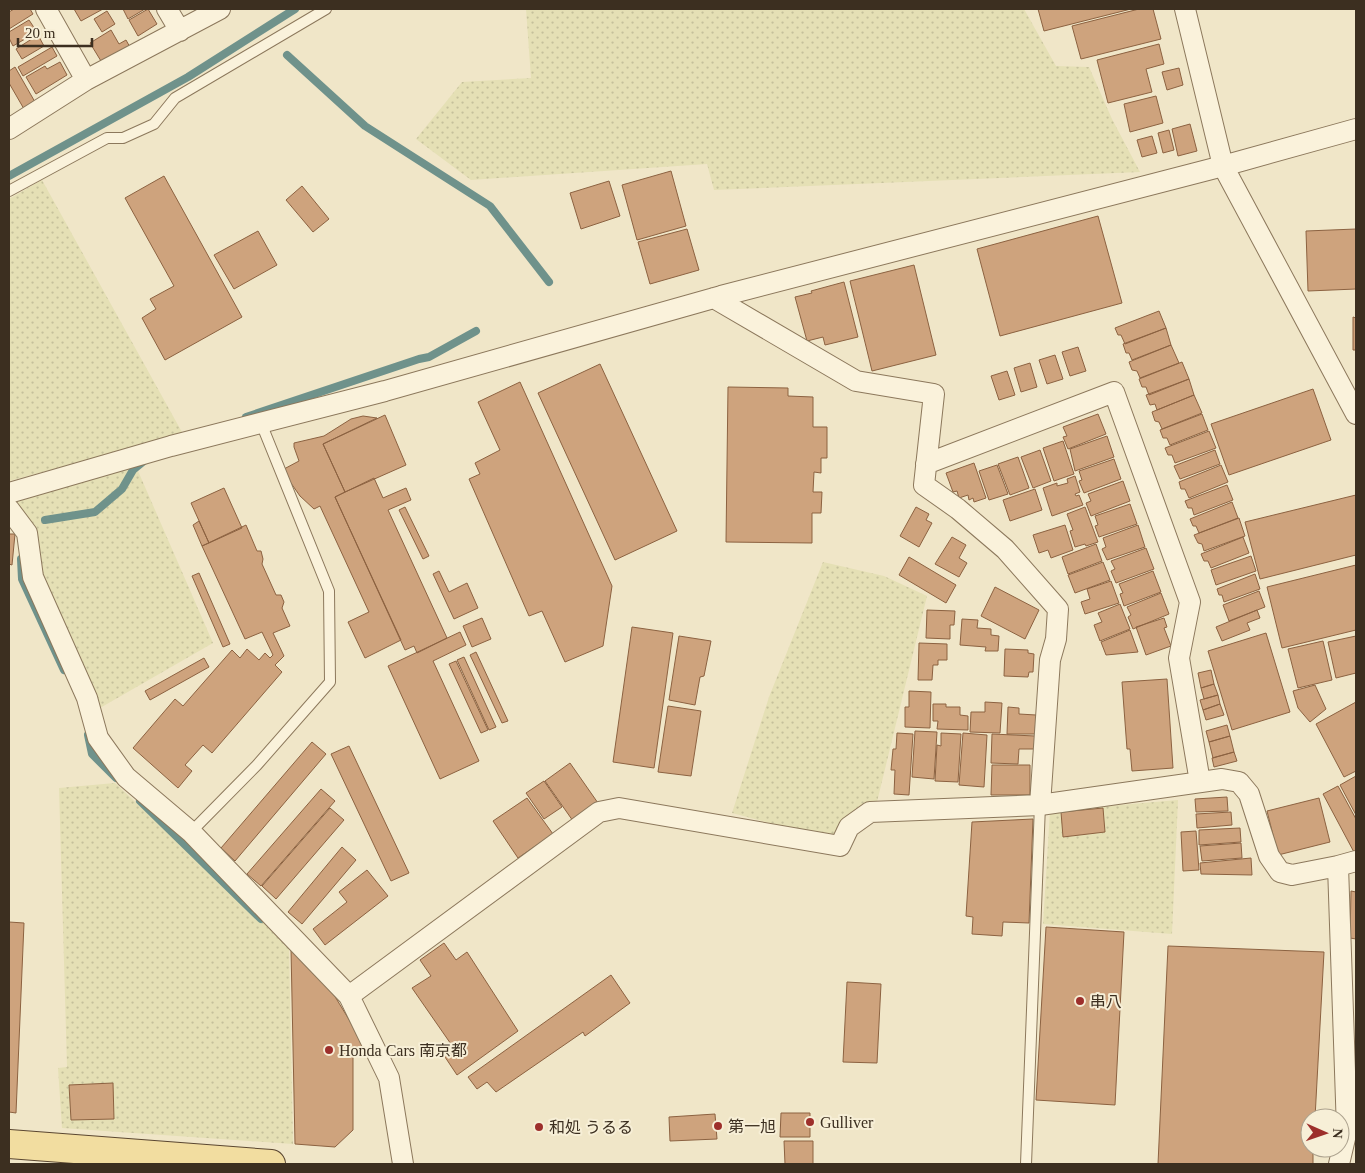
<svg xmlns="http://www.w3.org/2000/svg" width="1365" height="1173" viewBox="0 0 1365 1173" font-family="'Times New Roman','Noto Sans JP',serif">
  <defs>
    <pattern id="farmland-dots" width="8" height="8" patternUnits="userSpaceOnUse" patternTransform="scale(1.25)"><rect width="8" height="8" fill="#e5e0b5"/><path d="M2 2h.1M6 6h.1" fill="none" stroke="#c5c09b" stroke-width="1.8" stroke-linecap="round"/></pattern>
  </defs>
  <rect width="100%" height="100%" fill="#f0e6c8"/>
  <path fill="url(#farmland-dots)" d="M526,9H1024L1056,66L1089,67L1112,119L1140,172L714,190L707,164L471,180L416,139L462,82L531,78Z
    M42,180L183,434L9,481V199Z
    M135,464L213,643L100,708L39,580L13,503L15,497Z
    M823,562L884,576L927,596L877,802L838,836L826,838L732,813L769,697Z
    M115,783L289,946L293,1144L62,1128L58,1068L67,1067L59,788Z
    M1178,800L1172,934L1043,924L1050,811Z"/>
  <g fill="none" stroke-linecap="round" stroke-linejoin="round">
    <path stroke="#6f928b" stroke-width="8" d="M287,55L365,126L490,206L549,282
      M9,176L188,77L295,9
      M246,417L419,359L429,357L476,331
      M45,520L95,512L122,489L133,470L144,461
      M21,559L22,579L64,670
      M88,735L92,754L116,778
      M140,801L261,919"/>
  </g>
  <path fill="#cea37d" stroke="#8c6241" d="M14,9H30L33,14L9,29V12Z
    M74,9H103L81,21Z
    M123,9H145L128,19Z
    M148,9L157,24L138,36L129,20Z
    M1038,9H1131L1044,31Z
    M1139,9H1153L1161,39L1081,59L1072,26Z
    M107,11L115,24L102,32L94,19Z
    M29,20L37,32L13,46L9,38V32Z
    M111,30L119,44L126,40L131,49L104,66L90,43Z
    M38,35L44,46L22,59L16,49Z
    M1159,44L1164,64L1146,69L1152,92L1108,103L1097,60Z
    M52,47L57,56L23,76L18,67Z
    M60,62L67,75L36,94L26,77L45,66L47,69Z
    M15,67L35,102L24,109L9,83V71Z
    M1179,68L1183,85L1167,90L1162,72Z
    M1156,96L1163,123L1130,132L1124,104Z
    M1190,124L1197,151L1178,156L1172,129Z
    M1169,130L1174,150L1163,153L1158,133Z
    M1152,136L1157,153L1142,157L1137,140Z
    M671,171L686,226L637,240L622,185Z
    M164,176L242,317L165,360L142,318L156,309L150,299L174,286L125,198Z
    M609,181L620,216L581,229L570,193Z
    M302,186L329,219L313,232L286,200Z
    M1098,216L1122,303L1000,336L977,249Z
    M687,229L699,270L650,284L638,242Z
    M1356,229V289L1308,291L1306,231Z
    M258,231L277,265L234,289L214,255Z
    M914,265L936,355L872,371L850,281Z
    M844,282L858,337L825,345L823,337L807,341L795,297L812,293L811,291Z
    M1159,311L1166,328L1125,344L1121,335H1118L1115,328Z
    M1353,317L1356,318V350H1353Z
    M1166,328L1171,345L1132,360L1129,353H1126L1123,344Z
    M1171,345L1179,363L1140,378L1137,371L1132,370L1129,362Z
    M1078,347L1086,371L1070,376L1062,352Z
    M1055,355L1063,379L1047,384L1039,360Z
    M1182,362L1189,379L1149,395L1146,387H1142L1139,379Z
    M1030,363L1037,387L1021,392L1014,368Z
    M600,364L677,531L615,560L538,393Z
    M1007,371L1015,395L999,400L991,376Z
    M1189,379L1194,395L1157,410L1155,404L1150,405L1146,395Z
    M520,382L612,586L603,646L565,662L542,611L529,616L469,479L480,474L475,463L500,450L478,402Z
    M728,387L788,388V396L813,397V427H827V458H821V473L814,472L813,492H822L821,513H812V543L726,542Z
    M1313,389L1331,440L1229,475L1211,424Z
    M1194,395L1202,413L1162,429L1159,422L1155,421L1152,412Z
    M1098,414L1106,434L1068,449L1063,437L1067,436L1063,427Z
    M1202,414L1208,430L1170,445L1167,438H1163L1160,430Z
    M385,415L406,465L345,492L323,444Z
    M363,416L377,418L323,444L345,492L335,497L401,640L365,658L348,622L369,612L320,506L314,509L300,496L286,476L284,469L299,461L294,447V443L324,436L351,419Z
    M1209,431L1216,448L1175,463L1172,455H1168L1165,448Z
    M1107,436L1114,457L1075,471L1070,449Z
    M1063,441L1074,474L1054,481L1043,448Z
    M1040,450L1051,481L1033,488L1021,457Z
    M1215,450L1220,464L1180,479L1174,466Z
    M1018,457L1029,488L1010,495L998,464Z
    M1114,459L1121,479L1084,493L1079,481L1082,480L1079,471Z
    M974,463L986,498L974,502L973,498L969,500L968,495L959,498L957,491L953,492L946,473Z
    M997,465L1008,494L989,500L979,471Z
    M1221,465L1228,482L1189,498L1185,489H1181L1179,482Z
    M1075,476L1080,492L1075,494L1076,496L1079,495L1083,505L1052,516L1043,488L1057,483V486L1068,483L1067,479Z
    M374,478L383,498L406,488L411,500L388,510L447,638L417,653L414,646L405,650L335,497Z
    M1123,481L1130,501L1091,516L1086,503L1091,501L1088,494Z
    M1227,485L1233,500L1194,515L1192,508H1188L1185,501Z
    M224,488L242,528L209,543L191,503Z
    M1035,489L1042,510L1010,521L1003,500Z
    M1356,495V555L1260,579L1245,522Z
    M1232,502L1238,518L1199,533L1196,526H1193L1190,519Z
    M1130,504L1137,524L1099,537L1095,526L1098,525L1095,516Z
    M405,507L429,556L423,559L399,510Z
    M916,507L929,514L926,520L932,523L919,547L900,536Z
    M1085,507L1098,542L1086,546L1085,544L1075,547L1070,531L1073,530L1067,514Z
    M1239,518L1245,536L1204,551L1202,544L1198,543L1194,535Z
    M199,521L209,543L202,546L193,525Z
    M246,525L257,551H261L263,559L262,564L276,595H281L284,602L282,608L290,626L273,633L284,656L275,665L282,672L212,753L203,745L185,765L192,771L178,788L133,748L175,699L183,706L232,650L240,658L247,649L259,660L265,653L270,658L273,655L262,632L245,639L202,546Z
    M1065,525L1073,550L1051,558L1048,550L1039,553L1033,535Z
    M1138,525L1145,547L1107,560L1102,549L1106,547L1103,538Z
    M9,534H15L12,565L9,564Z
    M952,537L966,545L959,558L967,563L959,577L935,564Z
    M1243,537L1249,553L1211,568L1208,561H1204L1201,554Z
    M1096,544L1102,561L1068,574L1062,557Z
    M1146,548L1154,569L1116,583L1111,571L1115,569L1111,561Z
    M1251,556L1256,571L1216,585L1211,570Z
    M909,557L956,585L946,603L899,575Z
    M1103,562L1110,580L1075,593L1068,575Z
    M1356,565V630L1282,648L1267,587Z
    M439,571L449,592L467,583L478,608L454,619L433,574Z
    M1153,571L1161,592L1124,606L1120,594L1123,593L1119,584Z
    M199,573L230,644L223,647L192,576Z
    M1255,574L1260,589L1224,602L1222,595H1219L1217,589Z
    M1111,581L1119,603L1085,614L1081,602L1090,599L1087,589Z
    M995,587L1039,610L1025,639L981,616Z
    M1259,591L1265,607L1229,621L1223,605Z
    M1161,593L1169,614L1133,629L1128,617L1131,615L1127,607Z
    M1120,604L1130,629L1100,641L1094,625L1102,622L1098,613Z
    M927,610L955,611L954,625H950V639L926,638Z
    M1257,610L1260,618L1247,623L1250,630L1222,641L1216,627Z
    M482,618L491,639L472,647L463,626Z
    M1164,618L1167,627L1164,628L1171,646L1146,655L1136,627Z
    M962,619L978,620L977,628L991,629V635L999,636L998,651H985L986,647L960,645Z
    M632,627L673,633L654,768L613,762Z
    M1130,630L1138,652L1106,655L1101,642Z
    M460,632L466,645L433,661L479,761L440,779L388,666Z
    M1266,633L1290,712L1232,730L1208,651Z
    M679,636L711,641L704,676L700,677L695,705L669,700Z
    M1356,636V673L1336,678L1328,642Z
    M1323,641L1332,680L1298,688L1288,649Z
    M919,643L947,644V660H938V665H933L932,680H918Z
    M1005,649L1028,650V653L1034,654L1033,672H1029L1028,677L1004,676Z
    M476,652L508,721L502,723L470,655Z
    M464,657L496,727L489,730L457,660Z
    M204,658L209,667L150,700L145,691Z
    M456,661L488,730L481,733L449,664Z
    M1211,670L1214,684L1201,688L1198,673Z
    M1167,679L1173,768L1132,771L1130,749H1127L1122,682Z
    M1214,684L1218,695L1204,699L1201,688Z
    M1315,685L1326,709L1310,722L1298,708L1293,691Z
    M909,691L931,692L930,728L905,727V707H909Z
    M1218,695L1220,704L1203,710L1200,700Z
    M985,702L1002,703L1000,733L970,732L971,712H985Z
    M1356,702V771L1344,777L1316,724Z
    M933,704H946V707H960V715L968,716V730L937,729L938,721H933Z
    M1220,704L1224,715L1206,720L1203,710Z
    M668,706L701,711L691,776L658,772Z
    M1008,707L1019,708V714L1036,715L1035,734H1007Z
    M1227,725L1230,736L1209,742L1206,731Z
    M915,731L937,732L934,779L912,777Z
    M897,733L913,734L909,795L894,794L895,770H891L893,749H896Z
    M941,733L961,734L958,782L935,781L937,745L941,746Z
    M963,733L987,735L984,787L959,785Z
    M992,734L1035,736L1034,749H1019L1018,764L991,763Z
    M1230,736L1234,752L1213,758L1209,742Z
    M312,742L326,754L235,861L221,848Z
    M349,746L409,873L391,881L331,754Z
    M1234,752L1237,761L1214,767L1212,758Z
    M570,763L598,803L573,821L545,781Z
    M992,765H1030V795H991Z
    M1356,776V815L1340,785Z
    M544,781L562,807L544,819L526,793Z
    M1338,786L1356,819V853L1355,854L1323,794Z
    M321,789L335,801L261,886L247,874Z
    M1227,797L1228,811L1196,812L1195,799Z
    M527,798L553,834L518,858L493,821Z
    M1319,798L1330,842L1278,855L1267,811Z
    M330,808L344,820L276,899L262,886Z
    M1103,808L1105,832L1063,837L1061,812Z
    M1231,812L1232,825L1197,828L1196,814Z
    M1033,819L1029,923L1003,922L1002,936L972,934L973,917L966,916L972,822Z
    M1240,828L1241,842L1199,845V830Z
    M1196,831L1199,870L1183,871L1181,832Z
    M1241,843L1242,858L1202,861L1200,846Z
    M342,847L356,860L302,924L288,912Z
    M1251,858L1252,875L1201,874L1200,863Z
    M367,870L388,896L325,945L313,929L347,902L339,892Z
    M1351,891L1356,892V939L1350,938Z
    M9,922L24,923L16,1113L9,1112Z
    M1046,927L1124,932L1115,1105L1036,1100Z
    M444,943L456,960L467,952L518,1031L457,1075L443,1054L453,1047L412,988L431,976L420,960Z
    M1168,946L1324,952L1315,1118H1310V1148H1313V1164H1158Z
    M291,949L311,967L334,995L364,1044L369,1055L353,1056V1130L335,1147L295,1144Z
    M611,975L630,1003L585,1036L583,1032L496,1092L487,1082L477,1089L468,1077Z
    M847,982L881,984L877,1063L843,1062Z
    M113,1083L114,1119L71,1120L69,1085Z
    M781,1113H810V1137H780Z
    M715,1114L717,1139L670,1141L669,1117Z
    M784,1141H813V1164H785Z"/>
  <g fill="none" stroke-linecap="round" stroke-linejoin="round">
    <g stroke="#8c785c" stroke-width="12">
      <path id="lane" d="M9,191L107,138H123L154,124L175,98L326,9
        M191,832L257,765L330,682L329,591L261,423
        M1026,1164L1040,805"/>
    </g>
    <g stroke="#8c785c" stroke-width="22">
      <path id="street" d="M46,9L86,80
        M167,9L180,31
        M1185,9L1223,166L1356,414
        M9,129L86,80L220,9
        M714,298L856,381L934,394L924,485L958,509L1005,549L1058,609L1056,639L1050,660L1040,805
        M926,464L1114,392L1190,602L1179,658L1200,782
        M9,493L171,446L385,391L721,296L1223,166L1356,129
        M9,509L27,533L33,577L87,698L98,738L126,777L191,832L349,996L389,1078L403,1164
        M1338,866L1356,861
        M349,996L599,812L619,808L840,846L849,827L870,812L1040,805L1222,779L1239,782L1249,794L1269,856L1280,872L1292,875L1338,866L1347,1130L1339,1164"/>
    </g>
    <g stroke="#5a4630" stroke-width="30">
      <path id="primary" d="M9,1144L271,1164"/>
    </g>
    <use href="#lane" stroke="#faf2db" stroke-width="10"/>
    <use href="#street" stroke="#faf2db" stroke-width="20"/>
    <use href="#primary" stroke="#f2dda0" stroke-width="28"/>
  </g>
  <g fill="#9d2f2b" stroke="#f7efd7" stroke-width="2">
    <circle cx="1080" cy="1001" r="5"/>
    <circle cx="329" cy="1050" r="5"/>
    <circle cx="810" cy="1122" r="5"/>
    <circle cx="718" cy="1126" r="5"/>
    <circle cx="539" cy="1127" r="5"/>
  </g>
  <g text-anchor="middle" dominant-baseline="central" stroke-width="4" stroke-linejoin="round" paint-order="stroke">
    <g font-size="16" fill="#3c2f20" stroke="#f7efd7" text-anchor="start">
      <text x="1090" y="1001">串八</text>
      <text x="339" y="1050">Honda Cars 南京都</text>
      <text x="820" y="1122">Gulliver</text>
      <text x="728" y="1126">第一旭</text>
      <text x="549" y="1127">和処 うるる</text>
    </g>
  </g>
  <rect width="1365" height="1173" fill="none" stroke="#3c2f20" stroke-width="20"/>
  <g transform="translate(1325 1133) rotate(92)"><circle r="24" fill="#f7efd7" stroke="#aca28e"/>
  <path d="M0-4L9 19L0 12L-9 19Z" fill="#9d2f2b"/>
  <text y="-8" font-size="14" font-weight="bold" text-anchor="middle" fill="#3c2f20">N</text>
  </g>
  <path d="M18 38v8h74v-8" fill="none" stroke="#3c2f20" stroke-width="2.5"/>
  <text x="25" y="38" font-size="15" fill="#3c2f20" stroke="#f7efd7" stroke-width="4" paint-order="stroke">20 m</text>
</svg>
